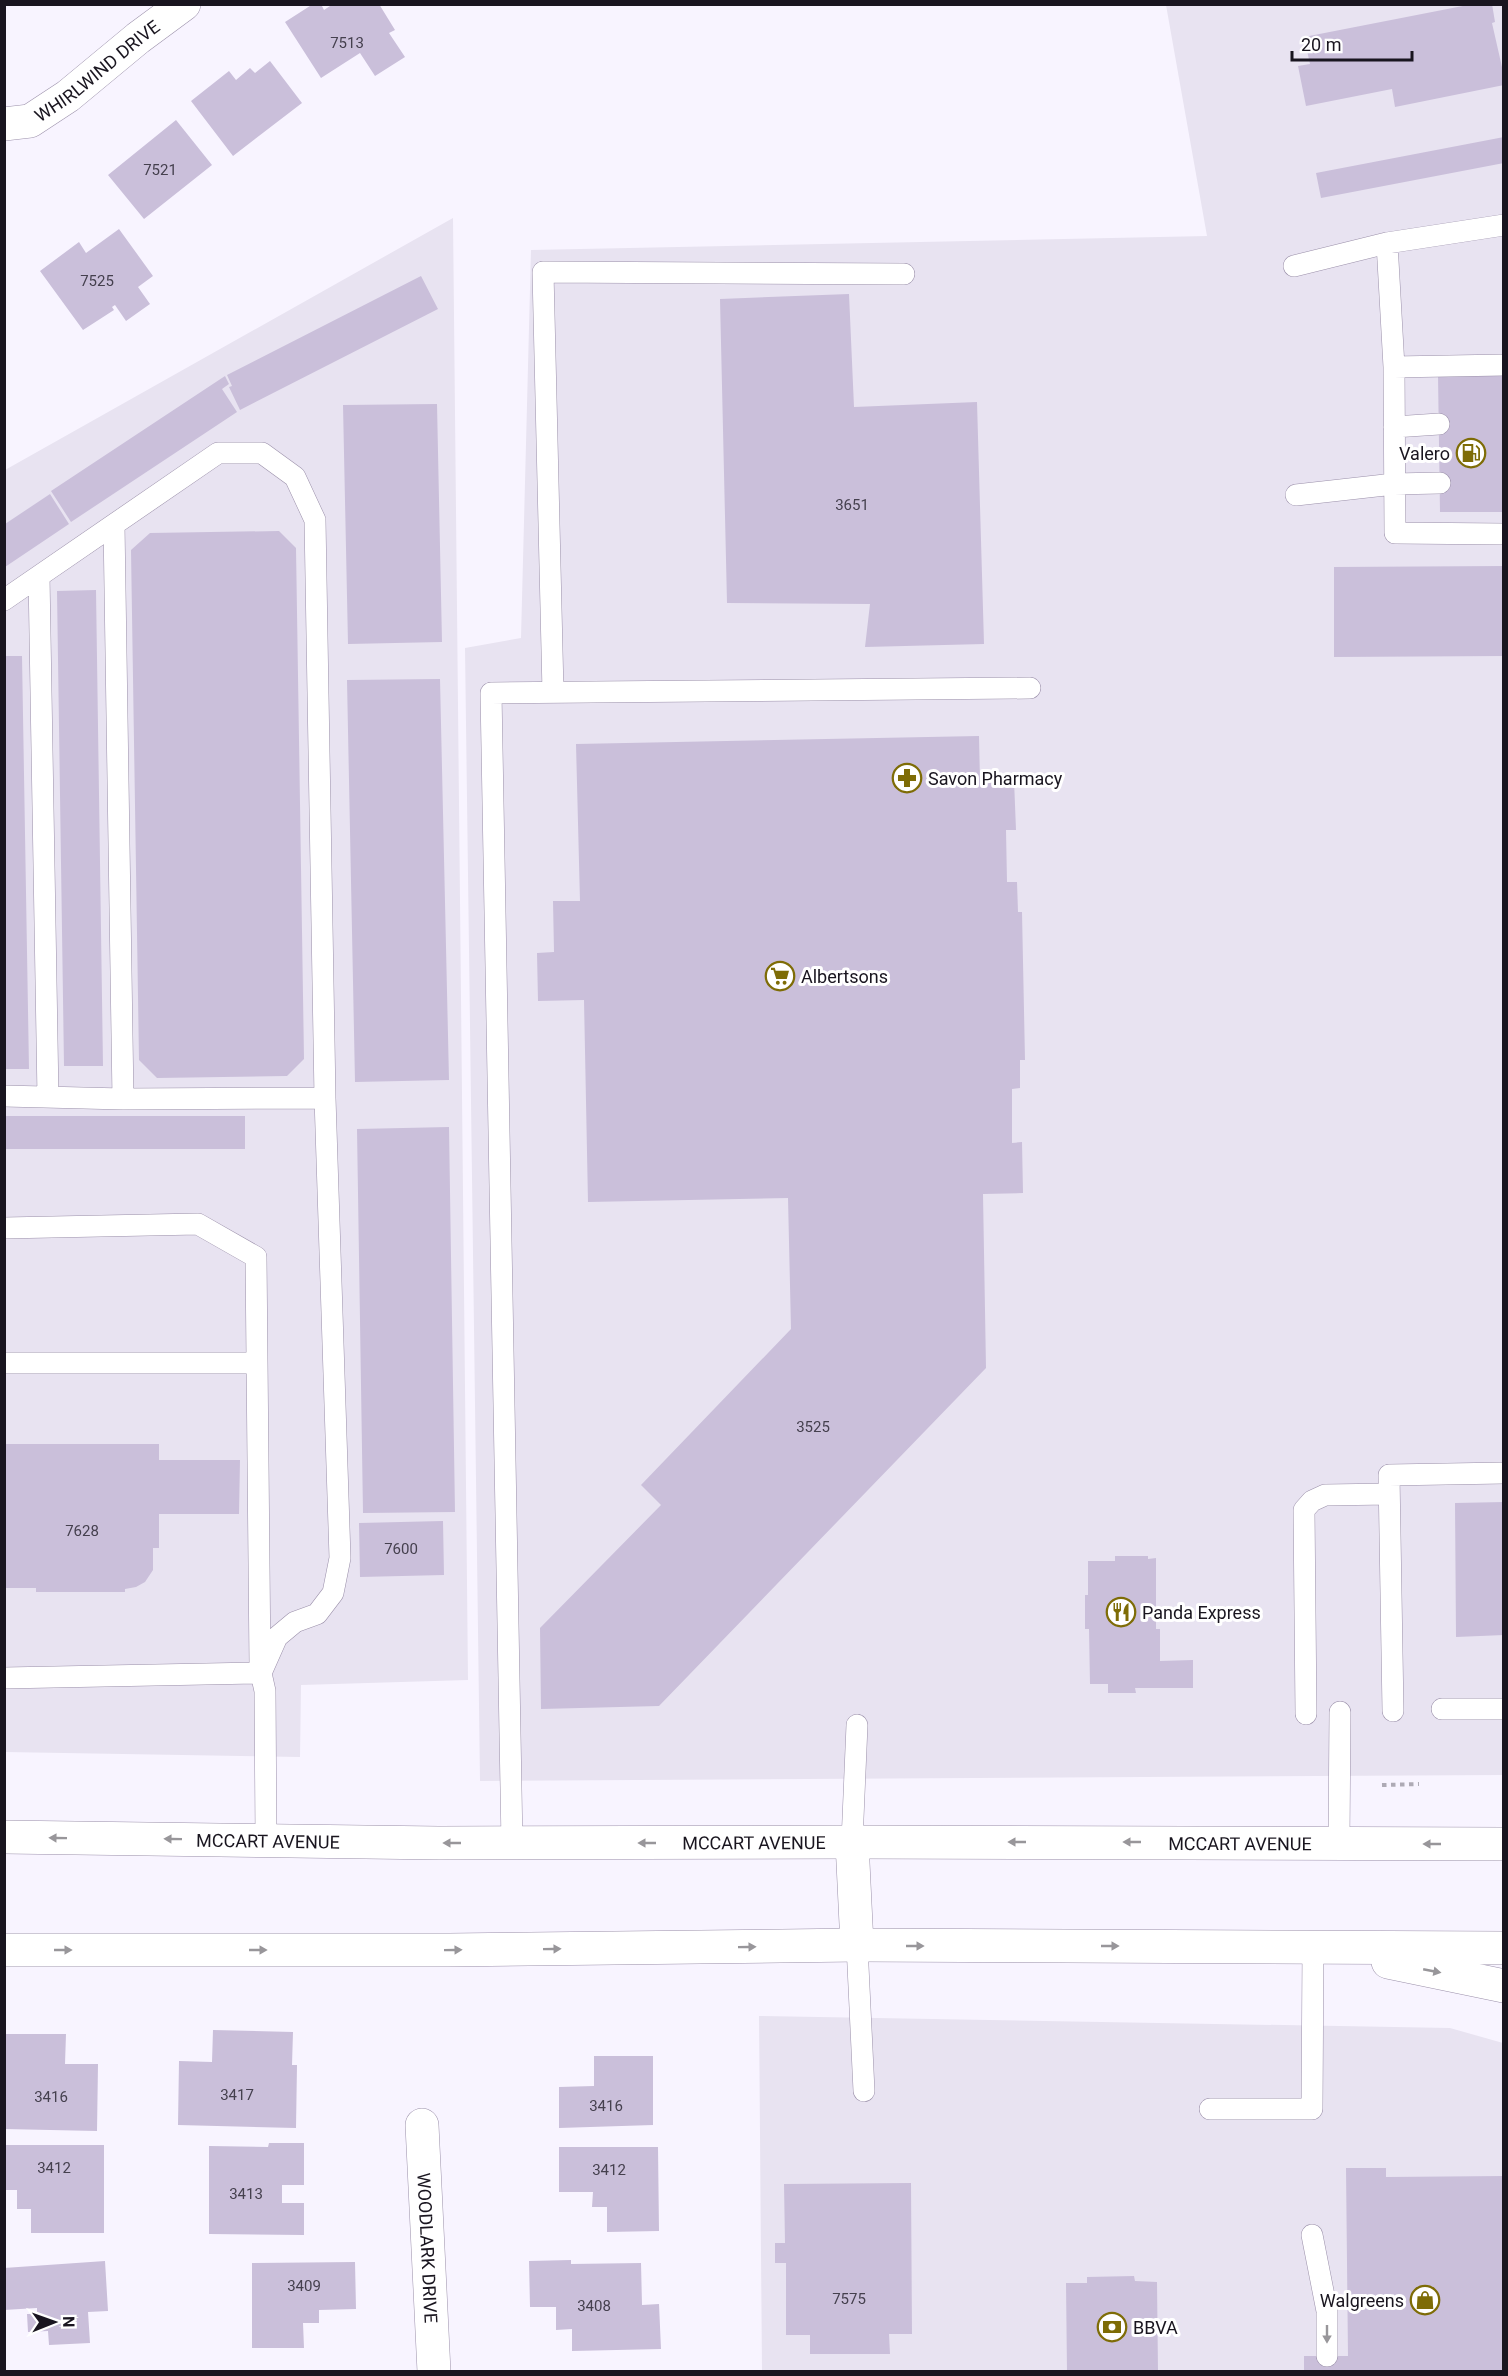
<svg xmlns="http://www.w3.org/2000/svg" width="1508" height="2376" viewBox="0 0 1508 2376" font-family="Roboto,sans-serif">
  <rect width="100%" height="100%" fill="#f8f4ff"/>
  <path fill="#e8e3f1" d="M1166,5H1503V1775L480,1781L465,648L521,638L531,250L1207,236Z
    M453,218L468,1680L301,1685L300,1757L5,1752V470Z
    M759,2016L1450,2028L1503,2043V2371H762Z"/>
  <path fill="#cabfda" d="M313,4H321L324,10L333,4H379L395,30L389,33L405,57L375,76L360,53L321,78L285,22Z
    M1473,4H1492L1495,22L1492,23L1504,76V85L1395,107L1392,89L1306,106L1298,66L1310,64L1304,37Z
    M270,61L302,103L233,156L191,101L229,71L236,80L250,68L255,73Z
    M176,120L212,165L144,219L108,175Z
    M1504,137V163L1321,198L1316,173Z
    M119,229L153,276L138,287L150,304L126,321L115,305L112,307L114,310L83,330L40,271L79,242L86,253Z
    M421,276L438,309L240,410L229,387L232,386L227,375Z
    M849,294L854,407L977,402L984,644L865,647L870,604L727,603L720,299Z
    M1504,374V512H1440L1438,375Z
    M225,376L229,384L222,389L237,412L71,522L51,491Z
    M437,404L442,642L348,644L343,405Z
    M50,494L69,524L5,567V524Z
    M279,531L296,548L304,1059L287,1076L157,1078L139,1060L131,550L150,533Z
    M1504,566V656L1334,657V567Z
    M96,590L103,1066H64L57,591Z
    M4,656H22L29,1069H4Z
    M440,679L449,1080L355,1082L347,680Z
    M979,736L980,781L1014,780L1016,830H1006L1007,882H1017L1018,912H1022L1025,1060H1020V1088L1012,1089V1143L1022,1142L1023,1193L983,1194L986,1368L659,1706L541,1709L540,1628L661,1505L641,1485L791,1329L788,1198L588,1202L584,1000L538,1001L537,953L554,952L553,901H580L576,744Z
    M4,1116H245V1149H4Z
    M449,1127L455,1512L363,1513L357,1129Z
    M4,1444H159V1460H240L239,1514H159V1548H153V1570L145,1582L136,1587L125,1589V1592H36V1588H4Z
    M1504,1502V1635L1456,1637L1455,1503Z
    M443,1521L444,1575L360,1577L359,1523Z
    M1115,1556H1148V1559L1156,1558V1629H1160V1661L1193,1660V1688H1135L1136,1693H1108V1684H1090L1089,1629H1085V1595H1088V1561H1115Z
    M213,2030L293,2032L292,2065H297L296,2128L178,2125L179,2061L212,2062Z
    M4,2034H66L65,2064H98L97,2131L4,2129Z
    M594,2056H653V2125L559,2128V2087L594,2086Z
    M269,2143H304V2185H282V2203H304V2235L209,2234V2146L268,2147Z
    M4,2145H104V2233H31V2209H17V2190H4Z
    M559,2147H658L659,2231L607,2232V2207H592L593,2192H559Z
    M1346,2168H1386V2177L1504,2176V2372H1304V2356H1348Z
    M911,2183L912,2334H889L890,2354H810V2335H786V2263H775V2243H785L784,2184Z
    M571,2260V2264L641,2263L642,2305L659,2304L661,2349L572,2351V2329L556,2330V2307H530L529,2261Z
    M105,2261L108,2311L88,2312L90,2343L49,2345L48,2331L28,2332L27,2314H37V2308L4,2310V2268Z
    M355,2262L356,2309L319,2310V2323H303L304,2348H252V2263Z
    M1134,2276L1135,2281L1157,2282L1158,2372H1067L1066,2283H1087V2277Z"/>
  <g fill="none" stroke-linecap="round" stroke-linejoin="round">
    <g stroke="#9b90aa" stroke-width="22">
      <path id="service" d="M1504,225L1387,243L1394,367L1395,533L1504,534
        M1294,266L1387,243
        M1394,367L1504,365
        M1394,427L1439,424
        M1296,495L1394,484L1440,483
        M114,525L123,1099
        M39,576L48,1097
        M4,600L218,453H262L295,477L315,520L325,1098L340,1558L333,1593L317,1614L295,1622L277,1637L261,1673
        M553,692L543,272L904,274
        M4,1096L123,1099L325,1098
        M4,1228L198,1224L256,1257L260,1666
        M4,1363H257
        M4,1678L261,1673L265,1691L266,1841
        M1442,1709H1504
        M1393,1711L1389,1475L1504,1473
        M1306,1714L1304,1510L1312,1501L1325,1495L1389,1494
        M852,1842L857,1725
        M512,1843L491,693L1030,688
        M1339,1843L1340,1712
        M857,1945L864,2091
        M1210,2109H1312L1313,1947
        M1312,2235L1327,2311V2356"/>
    </g>
    <g stroke="#9b90aa" stroke-width="34">
      <g id="minor">
        <path id="s1" d="M4,124L30,121L68,96L138,38L184,4"/>
        <path id="s2" d="M422,2125L434,2372"/>
      </g>
    </g>
    <g stroke="#9b90aa" stroke-width="34">
      <g id="secondary">
        <path id="s3" d="M4,1837L439,1843L852,1842L1504,1844"/>
        <path d="M852,1842L857,1945"/>
        <path d="M4,1950H449L857,1945L1504,1948"/>
        <path d="M1388,1962L1504,1986"/>
      </g>
    </g>
    <path stroke="#aeaab5" stroke-width="4" stroke-dasharray="4.5 4.5" stroke-linecap="butt" d="M1382,1785L1419,1784"/>
    <use href="#service" stroke="#fff" stroke-width="21"/>
    <use href="#minor" stroke="#fff" stroke-width="33"/>
    <use href="#secondary" stroke="#fff" stroke-width="33"/>
  </g>
  <defs><path id="oneway-solid" d="M-6-.8H1V-3.2L6.5 0L1 3.2V.8H-6Z" transform="scale(1.5)"/></defs>
  <g fill="#98969a">
    <use href="#oneway-solid" transform="translate(58 1838) rotate(-179)"/>
    <use href="#oneway-solid" transform="translate(173 1839) rotate(-179)"/>
    <use href="#oneway-solid" transform="translate(1017 1842) rotate(-180)"/>
    <use href="#oneway-solid" transform="translate(1132 1842) rotate(-180)"/>
    <use href="#oneway-solid" transform="translate(452 1843) rotate(180)"/>
    <use href="#oneway-solid" transform="translate(647 1843) rotate(180)"/>
    <use href="#oneway-solid" transform="translate(1432 1844) rotate(-180)"/>
    <use href="#oneway-solid" transform="translate(915 1946)"/>
    <use href="#oneway-solid" transform="translate(1110 1946)"/>
    <use href="#oneway-solid" transform="translate(747 1947) rotate(-1)"/>
    <use href="#oneway-solid" transform="translate(552 1949) rotate(-1)"/>
    <use href="#oneway-solid" transform="translate(63 1950)"/>
    <use href="#oneway-solid" transform="translate(258 1950)"/>
    <use href="#oneway-solid" transform="translate(453 1950) rotate(-1)"/>
    <use href="#oneway-solid" transform="translate(1432 1971) rotate(11)"/>
    <use href="#oneway-solid" transform="translate(1327 2334) rotate(90)"/>
  </g>
  <defs>
    <g id="fuel-ring" transform="scale(1.5)"><circle r="9.5" fill="#fff" stroke="#7e6c06" stroke-width="1.5"/><path d="M-5.5-6h7V0h2V4h1.3V-2.5L3-4.5l.8-.8L6-3V5H2.5V1h-1V6h-7ZM-4.2-4.7v3.2H.2V-4.7Z" fill="#7e6c06"/></g>
    <g id="pharmacy-ring" transform="scale(1.5)"><circle r="9.5" fill="#fff" stroke="#7e6c06" stroke-width="1.5"/><path d="M-2-6h4v4h4v4h-4v4h-4v-4h-4v-4h4Z" fill="#7e6c06"/></g>
    <g id="supermarket-ring" transform="scale(1.5)"><circle r="9.5" fill="#fff" stroke="#7e6c06" stroke-width="1.5"/><path d="M-6-5.5h2.5l.6 2H6L4.5 2H-2.5L-4.4-4H-6ZM-1.5 3.2a1.3 1.3 0 1 0 .1 0ZM3 3.2a1.3 1.3 0 1 0 .1 0Z" fill="#7e6c06"/></g>
    <g id="restaurant-ring" transform="scale(1.5)"><circle r="9.5" fill="#fff" stroke="#7e6c06" stroke-width="1.5"/><path d="M-5-6h1v4h1v-4h1v4h1v-4h1v5L-1.5 .5V6h-2V.5L-5-1ZM5-6V6H3V1.5H1.5Q1.5-4 5-6Z" fill="#7e6c06"/></g>
    <g id="shop-ring" transform="scale(1.5)"><circle r="9.5" fill="#fff" stroke="#7e6c06" stroke-width="1.5"/><path d="M-5-2.5h2.3a2.7 3.5 0 0 1 5.4 0H5L5.5 6h-11ZM-1.5-2.5h3a1.5 2.3 0 0 0-3 0Z" fill="#7e6c06"/></g>
    <g id="bank-ring" transform="scale(1.5)"><circle r="9.5" fill="#fff" stroke="#7e6c06" stroke-width="1.5"/><path d="M-6-4H6V4H-6ZM0-2.3a2.3 2.3 0 1 0 0 4.6a2.3 2.3 0 1 0 0-4.6Z" fill="#7e6c06"/></g>
  </defs>
  <g fill-rule="evenodd">
    <use href="#fuel-ring" x="1471" y="453"/>
    <use href="#pharmacy-ring" x="907" y="778"/>
    <use href="#supermarket-ring" x="780" y="976"/>
    <use href="#restaurant-ring" x="1121" y="1612"/>
    <use href="#shop-ring" x="1425" y="2300"/>
    <use href="#bank-ring" x="1112" y="2327"/>
  </g>
  <g text-anchor="middle" dominant-baseline="central" stroke-width="6" stroke-linejoin="round" paint-order="stroke">
    <g font-size="15" fill="#45404e">
      <text x="347" y="43">7513</text>
      <text x="160" y="170">7521</text>
      <text x="97" y="281">7525</text>
      <text x="852" y="505">3651</text>
      <text x="813" y="1427">3525</text>
      <text x="82" y="1531">7628</text>
      <text x="401" y="1549">7600</text>
      <text x="237" y="2095">3417</text>
      <text x="51" y="2097">3416</text>
      <text x="606" y="2106">3416</text>
      <text x="54" y="2168">3412</text>
      <text x="609" y="2170">3412</text>
      <text x="246" y="2194">3413</text>
      <text x="304" y="2286">3409</text>
      <text x="849" y="2299">7575</text>
      <text x="594" y="2306">3408</text>
    </g>
    <g font-size="18" fill="#19151f" stroke="#fff">
      <text stroke="none"><textPath href="#s1" startOffset="110">WHIRLWIND DRIVE</textPath></text>
      <text stroke="none"><textPath href="#s3" startOffset="264">MCCART AVENUE</textPath></text>
      <text stroke="none"><textPath href="#s3" startOffset="750">MCCART AVENUE</textPath></text>
      <text stroke="none"><textPath href="#s3" startOffset="1236">MCCART AVENUE</textPath></text>
      <text stroke="none"><textPath href="#s2" startOffset="123">WOODLARK DRIVE</textPath></text>
    </g>
    <g font-size="18" fill="#19151f" stroke="#fff" text-anchor="start">
      <text x="1450" y="453" text-anchor="end">Valero</text>
      <text x="928" y="778">Savon Pharmacy</text>
      <text x="801" y="976">Albertsons</text>
      <text x="1142" y="1612">Panda Express</text>
      <text x="1404" y="2300" text-anchor="end">Walgreens</text>
      <text x="1133" y="2327">BBVA</text>
    </g>
  </g>
  <rect width="1508" height="2376" fill="none" stroke="#19151f" stroke-width="12"/>
  <g transform="translate(54 2322) rotate(89)" stroke="#ffffff" stroke-width="4.5" paint-order="stroke">
  <path d="M0-4.5L10 22L0 15L-10 22Z" fill="#19151f"/>
  <text y="-9" font-size="16" font-weight="bold" text-anchor="middle" fill="#19151f">N</text>
  </g>
  <path d="M1292 51v9h120v-9" fill="none" stroke="#19151f" stroke-width="3"/>
  <text x="1301" y="51" font-size="18" fill="#19151f" stroke="#ffffff" stroke-width="4.5" paint-order="stroke">20 m</text>
</svg>
